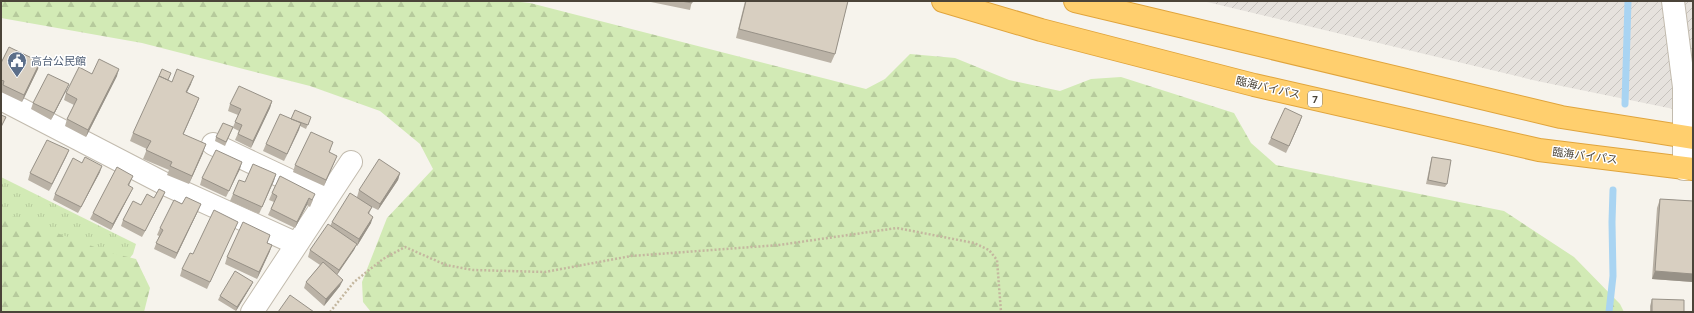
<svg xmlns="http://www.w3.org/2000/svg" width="1694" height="313" viewBox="0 0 1694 313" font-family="Figtree,'Noto Sans JP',sans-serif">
  <defs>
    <pattern id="industrial-furrows" width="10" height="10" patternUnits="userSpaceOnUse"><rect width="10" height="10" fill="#e6e2dd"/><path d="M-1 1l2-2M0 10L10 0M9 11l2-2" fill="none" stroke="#c7c3be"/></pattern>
    <pattern id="grass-tufts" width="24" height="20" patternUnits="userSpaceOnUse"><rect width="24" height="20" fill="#d2eab5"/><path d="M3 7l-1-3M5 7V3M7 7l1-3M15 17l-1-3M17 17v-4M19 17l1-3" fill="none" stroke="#b6ca9c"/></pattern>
    <pattern id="forest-firs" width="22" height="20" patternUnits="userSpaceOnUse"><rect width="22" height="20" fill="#d2eab5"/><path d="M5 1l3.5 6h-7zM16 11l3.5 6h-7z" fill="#b6ca9c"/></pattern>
  </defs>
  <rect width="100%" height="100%" fill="#f6f3ec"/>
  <path fill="url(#industrial-furrows)" d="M1203,1H1693V113L1537,81Z"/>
  <path fill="url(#grass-tufts)" d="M1,177L136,244L133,254L119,272L1,225Z"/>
  <path fill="url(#forest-firs)" d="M1,1H511L530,3L866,89L885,79L910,54L955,58L1009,80L1060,91L1091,79L1121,77L1234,113L1251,143L1276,165L1504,211L1574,257L1620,304L1624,312H371L363,302L362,282L387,218L433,169L420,144L380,111L310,86L142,43L1,18Z
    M1,212L108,252L136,259L150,288L144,312H1Z"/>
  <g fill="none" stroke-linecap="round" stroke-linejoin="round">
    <path stroke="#a9d4f2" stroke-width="7" d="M1625,104L1628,1
      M1609,312L1613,276L1612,222L1613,190"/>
    <g stroke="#c2bbae" stroke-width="24">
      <path id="minor" d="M1673,1L1684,87V169
        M1,99L165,184L297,244L252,312
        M213,144L327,198
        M297,244L351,162"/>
    </g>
    <g stroke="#e0a43c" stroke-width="24">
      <path id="highway" d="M943,1L1041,30L1254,85L1539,150L1693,169
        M1075,1L1561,117L1693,138"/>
    </g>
    <path stroke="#c4b79f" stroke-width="2.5" stroke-dasharray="2 2" stroke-linecap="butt" d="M330,312L354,282L383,259L405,247L446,265L473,270L545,272L631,256L779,245L897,228L974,243L989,250L997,260L1001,312"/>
    <use href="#minor" stroke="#fff" stroke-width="22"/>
    <use href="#highway" stroke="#ffcf6e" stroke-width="22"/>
  </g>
  <path fill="#bab2a6" d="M646,1H692L690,10Z
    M745,1H848L835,54L831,63L736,38Z
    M40,62L38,69L22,102L1,92L2,88L1,87V63Z
    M92,74L117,76L86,137L65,126L67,119L74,105L64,100L66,93Z
    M168,80L172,82L191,84L187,92L199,98L183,134L203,153L189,184L167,175L169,170L143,159L147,149L130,141L133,133Z
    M69,84L66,91L51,120L31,109L33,103Z
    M272,101L270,108L251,148L235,140L239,131L233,128L225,146L215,141L216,137L233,127L238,115L228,111L230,104Z
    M311,117L306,129L300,126L284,161L263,151L266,144L291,119Z
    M1300,122L1286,153L1268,144L1271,138Z
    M331,149L329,153L337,156L334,163L324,186L293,172L295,165Z
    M69,150L66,157L49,191L28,180L30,173Z
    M1432,157L1447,184L1445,187L1426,184L1431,160Z
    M240,169L226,197L200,185L202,178Z
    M100,172L78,213L53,200L55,194Z
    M400,173L398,180L378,210L372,207L369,214L371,223L357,246L356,245L354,250L337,275L340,286L324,306L304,288L306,282L320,265L308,257L310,250L330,226L332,222L357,197L359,190Z
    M276,174L259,214L230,201L233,194L245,182Z
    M133,176L129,186L130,194L111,230L90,219L93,213Z
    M280,176L313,200L310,207L307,205L295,228L268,215L274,202L269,200L272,193Z
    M165,192L162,199L142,237L121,226L123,220L141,205Z
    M1660,199L1693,201V282L1652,279L1657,208Z
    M182,204H201L198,211L175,259L154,249L159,236L157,235L160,228Z
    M235,228L207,289L180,276L182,269Z
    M268,243L270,251L257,279L225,264L227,257Z
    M253,282L251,286L236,311L218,300L220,296Z
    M1652,299L1684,312H1650V306Z"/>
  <path fill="#979187" d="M40,62L38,69L22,102L24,95Z
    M119,69L117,76L86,137L88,130Z
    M194,76L191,84L183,100L186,92Z
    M69,84L66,91L51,120L54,113Z
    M199,98L196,106L180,142L183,134Z
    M272,101L270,108L251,148L253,141Z
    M1302,116L1300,122L1286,153L1289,146Z
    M301,123L299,130L284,161L287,154Z
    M206,144L203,153L189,184L192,176Z
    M69,150L66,157L49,191L52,184Z
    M337,156L334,163L324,186L326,180Z
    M242,162L240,169L226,197L229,191Z
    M102,166L100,172L78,213L81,207Z
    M400,173L398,180L378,210L380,204Z
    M276,174L274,181L259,214L262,207Z
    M133,188L130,194L111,230L113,224Z
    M165,192L162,199L142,237L145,231Z
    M309,198L307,205L295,228L297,222Z
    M201,204L198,211L175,259L177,253Z
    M373,217L371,223L357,246L359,239Z
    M357,244L354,250L336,276L339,270Z
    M272,245L270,251L257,279L259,272Z
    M1655,271L1693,274V282L1652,279Z
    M343,280L340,286L324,306L326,299Z
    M253,282L251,286L236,311L237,307Z"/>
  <path fill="#d8cfc1" stroke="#979187" d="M681,1H692V3Z
    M746,1H848L835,54L739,29Z
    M9,47L40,62L24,95L3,85L4,81L1,80V63Z
    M99,59L119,69L88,130L67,119L77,99L66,93L79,67L92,74Z
    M162,69L171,73L168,80L159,76Z
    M177,69L194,76L186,92L199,98L183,134L206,144L192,176L170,166L172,162L146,150L151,141L133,133L159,76L172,82Z
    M48,74L69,84L54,113L33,103Z
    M239,86L272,101L253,141L238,134L242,125L235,122L241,109L230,104Z
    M1285,108L1302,116L1289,146L1271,138Z
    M295,110L311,117L308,125L291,119Z
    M280,114L301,123L287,154L266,144Z
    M1,115L6,117L1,127Z
    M223,123L233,127L226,142L216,137Z
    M311,132L333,142L329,152L337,156L326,180L295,165Z
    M47,140L69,150L52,184L30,173Z
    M216,150L242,162L229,191L202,178Z
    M85,157L102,166L81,207L55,194L73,158L82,163Z
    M1432,157L1451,160L1447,184L1428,180Z
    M379,159L400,173L380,204L359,190Z
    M253,164L276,174L262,207L233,194L239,180L245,182Z
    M117,167L133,176L128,185L133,188L113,224L93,213Z
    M280,176L315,194L312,200L309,198L297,222L271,209L277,196L272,193Z
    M159,189L165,192L145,231L123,220L133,201L141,205L147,194L154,198Z
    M350,193L372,207L368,213L373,217L359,239L332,222Z
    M186,197L201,204L177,253L156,243L163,230L160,228L174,200L182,204Z
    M1660,199L1693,201V274L1655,271Z
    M214,210L238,222L210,282L182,269L190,253L193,254Z
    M243,222L270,235L267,243L272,245L259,272L227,257Z
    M328,224L357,244L339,270L310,250Z
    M323,262L343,280L326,299L306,282Z
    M235,271L253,282L237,307L220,296Z
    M290,295L314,312H278Z
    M1652,299L1684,300V312H1652Z"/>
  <defs>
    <g id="civic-pin" transform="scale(1)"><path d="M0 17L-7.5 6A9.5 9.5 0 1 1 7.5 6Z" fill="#5c6f8a" stroke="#fff"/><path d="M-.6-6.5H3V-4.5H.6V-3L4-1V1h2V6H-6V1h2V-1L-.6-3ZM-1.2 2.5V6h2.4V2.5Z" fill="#fff"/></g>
  </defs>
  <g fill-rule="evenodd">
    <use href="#civic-pin" x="17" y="61"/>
  </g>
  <g text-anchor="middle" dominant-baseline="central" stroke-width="3" stroke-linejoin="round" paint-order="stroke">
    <rect fill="#fff" stroke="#817c74" stroke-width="1" x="1308" y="91" width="14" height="16" rx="3"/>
    <g font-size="10" font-weight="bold" fill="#4b4439">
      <text x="1315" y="99">7</text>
    </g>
    <g font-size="11" fill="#4e5e75" stroke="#fff" text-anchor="start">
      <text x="31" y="61">高台公民館</text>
    </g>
    <g font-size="11" fill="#4b4439" stroke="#fff">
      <text transform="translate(1268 88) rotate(13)">臨海バイパス</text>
      <text transform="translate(1585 156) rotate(7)">臨海バイパス</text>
    </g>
  </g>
  <rect width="1694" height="313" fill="none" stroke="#4b4439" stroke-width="4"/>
</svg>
